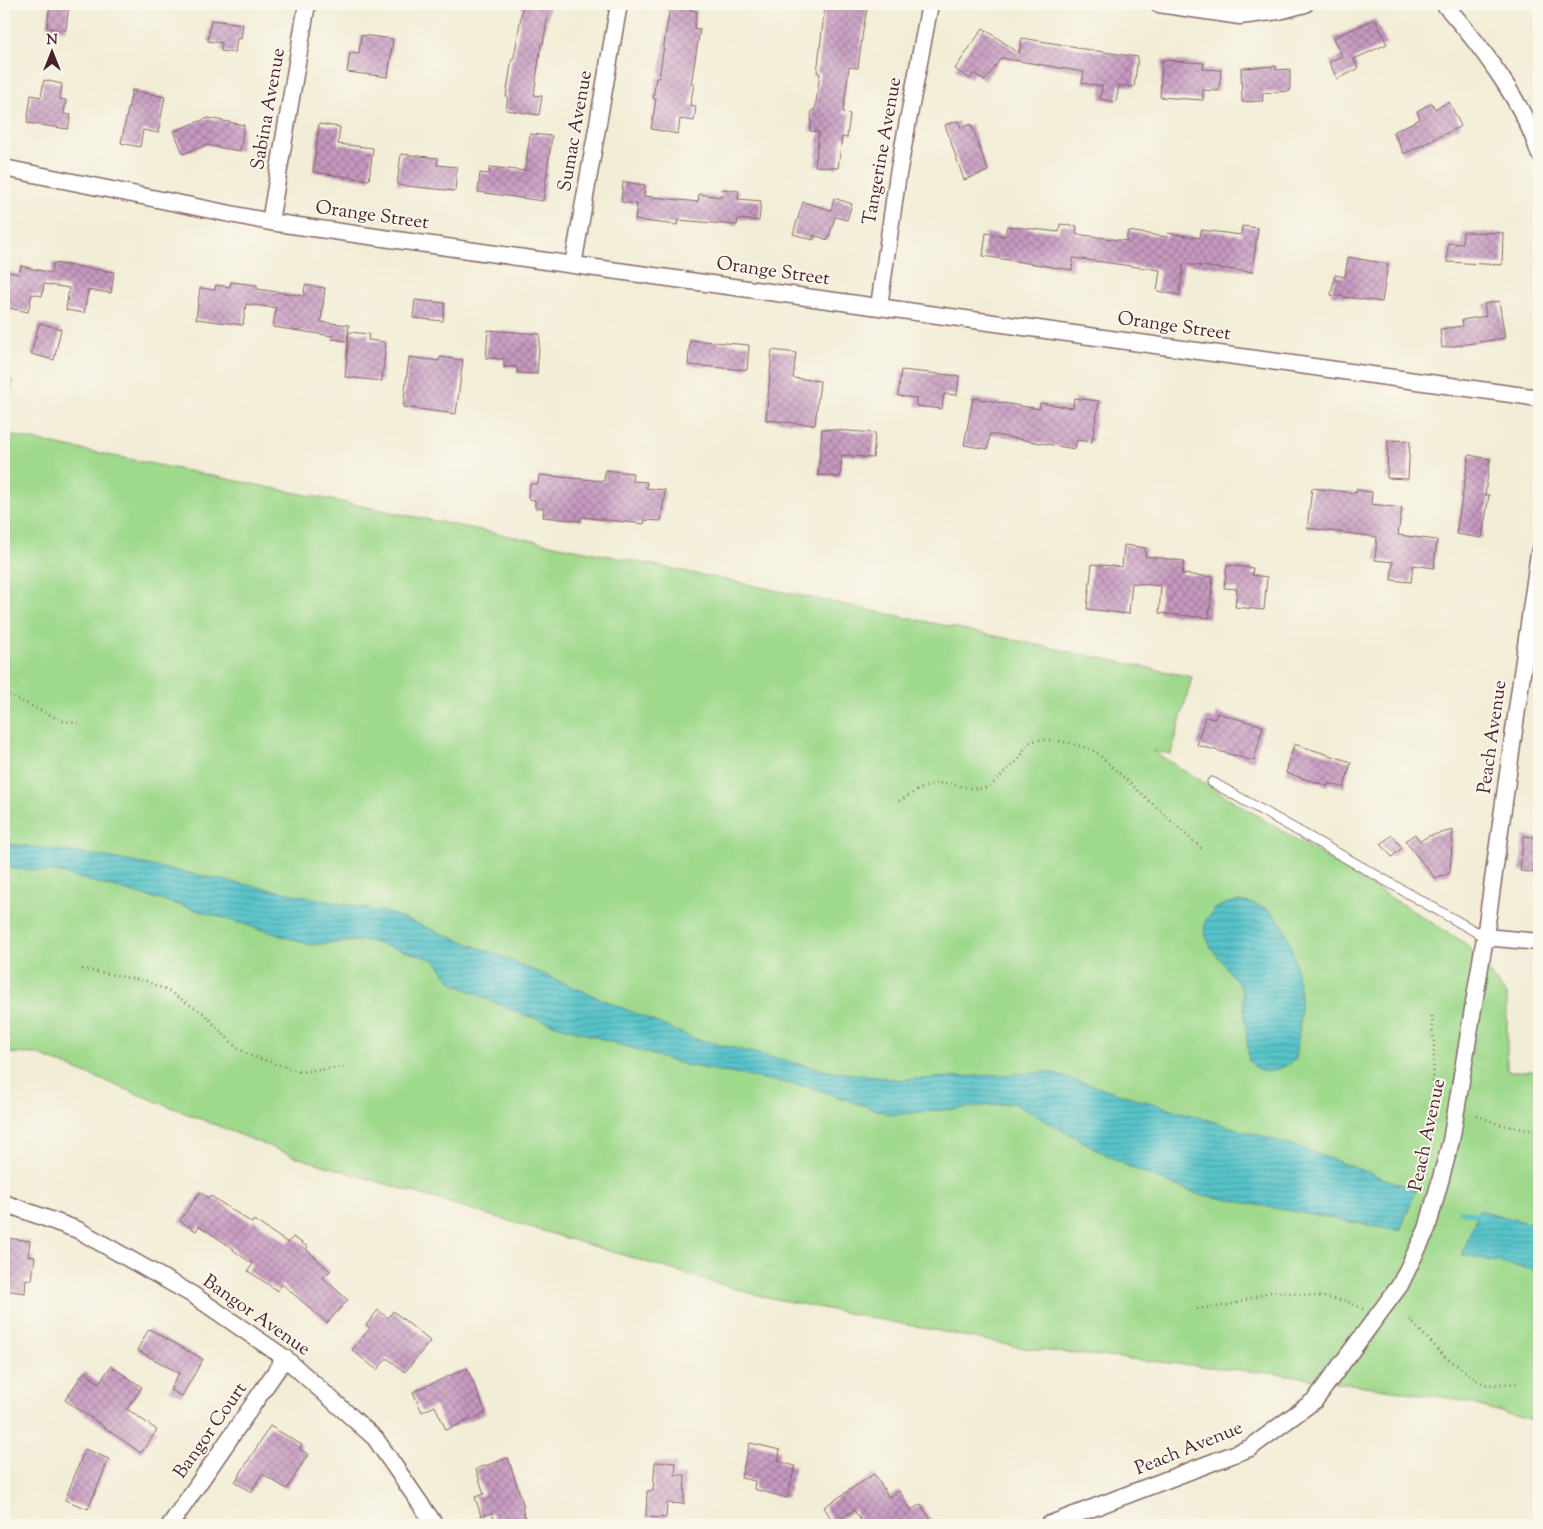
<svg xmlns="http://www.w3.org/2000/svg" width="1543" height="1529" viewBox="0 0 1543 1529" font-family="'Sorts Mill Goudy',serif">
  <defs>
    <pattern id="water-rules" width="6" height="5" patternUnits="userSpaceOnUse" patternTransform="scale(1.25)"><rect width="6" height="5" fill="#56c4ca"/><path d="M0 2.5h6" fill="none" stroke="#499fa4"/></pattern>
    <pattern id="building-cross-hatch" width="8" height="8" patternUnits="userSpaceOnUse" patternTransform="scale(1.25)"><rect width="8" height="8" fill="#c69ac1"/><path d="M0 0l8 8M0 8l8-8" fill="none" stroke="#a37d9d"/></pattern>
  </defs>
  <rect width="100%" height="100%" fill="#fbf7ec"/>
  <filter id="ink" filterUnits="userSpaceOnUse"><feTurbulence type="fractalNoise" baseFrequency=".02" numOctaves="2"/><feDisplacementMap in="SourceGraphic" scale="10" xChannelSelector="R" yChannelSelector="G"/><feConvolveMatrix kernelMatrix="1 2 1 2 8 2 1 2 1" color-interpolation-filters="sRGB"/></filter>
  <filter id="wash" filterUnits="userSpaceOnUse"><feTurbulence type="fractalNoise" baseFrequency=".0096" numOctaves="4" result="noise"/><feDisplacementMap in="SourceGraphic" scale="20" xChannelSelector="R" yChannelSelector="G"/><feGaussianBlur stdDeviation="1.12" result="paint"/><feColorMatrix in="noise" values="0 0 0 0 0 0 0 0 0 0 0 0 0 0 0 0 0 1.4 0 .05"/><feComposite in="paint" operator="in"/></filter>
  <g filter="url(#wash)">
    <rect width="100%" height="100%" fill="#f2edd6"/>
    <path fill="#9fd98c" stroke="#747c5c" d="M4,378L13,381L4,420Z
      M4,434L654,565L1192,677L1171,754L1152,751L1465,943L1507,995V1071H1539V1423L1455,1399L1288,1375L1029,1349L756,1295L296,1157L37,1054L4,1053Z"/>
    <path fill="url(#water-rules)" stroke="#50727a" d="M4,843L107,857L389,913L498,955L693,1038L828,1071L900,1080L1048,1072L1301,1148L1416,1190L1400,1231L1197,1194L1127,1166L1013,1103L891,1115L813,1088L685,1065L515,1012L453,983L435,960L366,940L311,945L187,907L56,872L4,868Z
      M1239,901C1250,903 1261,905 1271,912C1291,926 1298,974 1300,997C1302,1017 1298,1039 1296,1059C1281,1070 1264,1079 1249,1061L1242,989L1211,947L1204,932L1206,920L1214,910L1224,904Z
      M1479,1210L1539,1226V1271L1462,1255Z"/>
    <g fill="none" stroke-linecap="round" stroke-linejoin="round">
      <path stroke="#56c4ca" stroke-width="4.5" d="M1460,1211L1483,1216"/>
    </g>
    <g id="blocks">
      <path fill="url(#building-cross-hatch)" d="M50,4H69L66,30L47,28Z
        M523,4H550L543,44H541L534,95L542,96L539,115L506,110L508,97H506L512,58H514Z
        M832,4H868L863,30L858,68L849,67L843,113L850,114L847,138L842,137L838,168L815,166L819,132L810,131L812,110H815L820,73H817L825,6L831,7Z
        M670,6L697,11L694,28L700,29L691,84H694L690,105L696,106L694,121L680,119L678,134L651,129L656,99H653L656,78H659Z
        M1375,19L1387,44L1354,59L1358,69L1337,79L1329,62L1342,56L1333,38Z
        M211,20L243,24L241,39L237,38L235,53L221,51L222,43L208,41Z
        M983,28L1019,53L1022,38L1077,47V48L1138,57L1134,87L1119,85L1116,102L1100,99L1102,86L1082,83L1084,72L1001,58L985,81L974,73L970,79L955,69Z
        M361,35L393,39L388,77L347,72L350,53L359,54Z
        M1162,60L1204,63L1203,69L1221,70L1219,91L1203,90V100L1160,97Z
        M1276,66V70L1290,69V91L1262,93L1263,101L1242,102L1241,68Z
        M44,80L62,84L60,99L66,100L64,114L71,115L68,129L27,123L31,95L41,97Z
        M132,90L165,97L158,133L143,130L140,147L121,143Z
        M1449,102L1461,126L1404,154L1393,132L1420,119L1417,111L1432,103L1435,109Z
        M208,118L244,125L240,151L206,145L183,154L174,131Z
        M958,121L961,128L971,124L988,171L964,180L945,125Z
        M319,124L340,127L338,144L373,148L369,180L313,172Z
        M530,134L552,136L543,201L478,192L480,173L489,174L490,167L525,171Z
        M401,154L438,158L437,165L457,167L455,191L397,185Z
        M623,182L645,185L644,196L698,202L699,194L721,197L722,189L739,191L738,199L761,201L759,221L738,219L737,225L678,220L677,225L635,220L637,204L621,202Z
        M834,198L852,204L847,220L835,217L828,240L814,235L813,240L793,234L803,202L831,210Z
        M1060,224L1077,226L1076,234L1126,241L1128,231L1167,237L1168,233L1200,238L1201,230L1241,235L1242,226L1258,228L1252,272L1184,264L1179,295L1157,291L1160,270L1073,258L1072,270L983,256L986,233L1005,236L1007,226L1059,232Z
        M1463,232L1503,233L1502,265L1447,262L1448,243L1462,244Z
        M1348,257L1388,264L1382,302L1331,295L1335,275L1345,277Z
        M53,263L114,272L111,293L88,290L84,313L66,310L69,288L44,284L42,296L32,294L28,312L4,307V271L19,274L21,266L51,273Z
        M231,282L257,285V289L304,296L305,285L325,288L321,322L349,325L347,341L332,339L333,336L273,327L276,308L246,304L243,325L196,319L200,288L215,290L216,285L230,287Z
        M415,300L445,303L443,321L413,318Z
        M1499,301L1505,338L1442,348L1440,329L1463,326L1462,320L1486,316L1484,304Z
        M39,323L61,329L54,360L31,354Z
        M488,330L540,334L537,374L517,373V367H504V359L486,358Z
        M349,332L369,334L368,340L386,342L382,381L345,377Z
        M690,340L749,345L747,370L688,365Z
        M772,350L796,353L793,378L820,381L815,425L766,420Z
        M409,357L439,361L440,357L463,360L456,414L403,407Z
        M901,370L959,376L957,395L944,394L942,409L916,406V398L898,396Z
        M973,398L1039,409L1040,403L1073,408L1074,398L1099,401L1092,442L1077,440L1075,449L990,434L988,449L964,445Z
        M822,429L875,433L873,458L842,455L840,477L818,475Z
        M1388,440L1410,441L1408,479L1387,478Z
        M1469,455L1490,459L1485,495H1489L1482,538L1456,534Z
        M605,470L633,473L632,481L647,482L646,488L665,490L661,521L645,520L644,524L581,517V521L543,517L544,508H535V500L528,499L530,484H538L539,475L604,481Z
        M1312,488L1356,493V490L1372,492L1371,504L1402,508L1398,535L1437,540L1434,568L1413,565L1411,582L1391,580L1393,562L1375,560L1377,537L1307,528Z
        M1124,545L1146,548L1145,556L1184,561L1182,574L1213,577L1209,618L1159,613L1161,586L1132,583L1129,614L1087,609L1092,564L1122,567Z
        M1227,565L1253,568L1252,575L1267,577L1264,610L1235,607L1237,589L1224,588Z
        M1217,713L1263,726L1254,761L1197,745L1205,717L1215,719Z
        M1294,744L1351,762L1344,788L1329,783L1328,786L1286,773Z
        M1453,830L1450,873L1435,878L1405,841L1415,834L1420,841L1429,836Z
        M1392,835L1402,848L1392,857L1381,844Z
        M1524,836L1539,838V873L1520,871Z
        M200,1192L209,1198L211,1196L252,1223L254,1220L288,1243L293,1237L308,1247L306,1249L330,1271L323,1278L348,1300L327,1323L282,1284L278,1291L248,1271L253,1264L233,1250L234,1249L199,1226L196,1231L180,1221Z
        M7,1238L30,1241L28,1256L35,1257L32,1280L26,1279L25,1293L4,1290V1253H5Z
        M378,1310L388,1318L393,1311L430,1341L405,1372L387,1358L377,1370L352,1350L370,1328L366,1325Z
        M149,1329L203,1359L182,1396L170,1390L179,1373L137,1350Z
        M111,1366L142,1387L127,1409L157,1430L141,1453L65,1400L84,1372L99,1383Z
        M467,1368L486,1413L446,1430L435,1406L422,1412L413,1392Z
        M270,1426L302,1445L300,1449L308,1454L287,1489L262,1474L251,1492L235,1482Z
        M750,1443L780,1450L778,1461L795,1466L787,1498L754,1489L755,1481L741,1478Z
        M85,1449L109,1459L88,1509L65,1500Z
        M508,1458L524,1507L522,1508L526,1519L507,1525H496L492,1513L481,1516L475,1497L484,1494L476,1469Z
        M655,1462L676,1463L675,1475H685L684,1504L667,1503L666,1518L646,1517L647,1491H653Z
        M874,1474L889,1497L899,1491L911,1510L921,1504L934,1525H895L892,1520L883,1525H864L854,1510L834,1523L824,1507Z"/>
    </g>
  </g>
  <g filter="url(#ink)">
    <use href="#blocks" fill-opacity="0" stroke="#856767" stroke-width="1"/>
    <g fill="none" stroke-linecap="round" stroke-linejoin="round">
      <g stroke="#856767" stroke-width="11">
        <path id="service" d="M1212,782L1485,937"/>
      </g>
      <g stroke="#856767" stroke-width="19">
        <path id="minor" d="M1159,4L1240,16L1279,11L1305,4
          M1444,4C1479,43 1524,103 1539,153
          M4,168L270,222L567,264L1539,398
          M270,222L307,4
          M573,265L619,4
          M879,306L898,174L930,4
          M1485,937L1539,942
          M4,1203L78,1230L193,1295L285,1358L375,1438L435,1525
          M170,1525L285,1358
          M1048,1525L1250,1448L1315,1400L1400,1285L1427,1229L1451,1141L1485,937L1539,553"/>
      </g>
      <path stroke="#856767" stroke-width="2.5" stroke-dasharray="1 4" stroke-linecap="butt" d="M4,693L63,721L78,723
        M899,801C915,792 930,781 949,784C959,785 973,790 983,788C991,787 997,780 1002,775C1007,769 1017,763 1021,756C1024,750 1024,747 1029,743C1042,734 1081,745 1096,752L1204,851
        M82,969L146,981L168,991L203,1013L236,1047L249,1055L300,1072L344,1067
        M1432,1016L1434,1046L1433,1087L1443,1094
        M1477,1115L1497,1124L1539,1132
        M1197,1309L1230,1305L1273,1291L1323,1297L1346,1301L1363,1309
        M1410,1320L1444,1356L1480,1382L1488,1385L1518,1383"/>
      <use href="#service" stroke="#fff" stroke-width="9"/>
      <use href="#minor" stroke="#fff" stroke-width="16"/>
    </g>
  </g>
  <g text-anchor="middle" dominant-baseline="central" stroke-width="4" stroke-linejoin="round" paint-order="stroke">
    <g font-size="19" fill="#4a1f2b" stroke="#fbf7ec">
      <text transform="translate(269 109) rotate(-80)">Sabina Avenue</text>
      <text transform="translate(576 131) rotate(-80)">Sumac Avenue</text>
      <text transform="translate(883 151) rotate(-80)">Tangerine Avenue</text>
      <text transform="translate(372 216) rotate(8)">Orange Street</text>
      <text transform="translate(773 272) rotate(8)">Orange Street</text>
      <text transform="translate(1174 327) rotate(8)">Orange Street</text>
      <text transform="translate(1493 737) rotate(-82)">Peach Avenue</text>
      <text transform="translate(1428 1135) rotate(-78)">Peach Avenue</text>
      <text transform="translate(256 1316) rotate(35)">Bangor Avenue</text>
      <text transform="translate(211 1431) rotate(-55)">Bangor Court</text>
      <text transform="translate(1189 1449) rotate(-22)">Peach Avenue</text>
    </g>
  </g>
  <rect width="1543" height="1529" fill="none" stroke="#fbf7ec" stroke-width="20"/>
  <g transform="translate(52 52)" stroke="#fbf7ec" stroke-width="4" paint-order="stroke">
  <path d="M0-4L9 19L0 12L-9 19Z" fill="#4a1f2b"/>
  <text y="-8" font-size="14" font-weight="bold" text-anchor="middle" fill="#4a1f2b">N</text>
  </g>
</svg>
